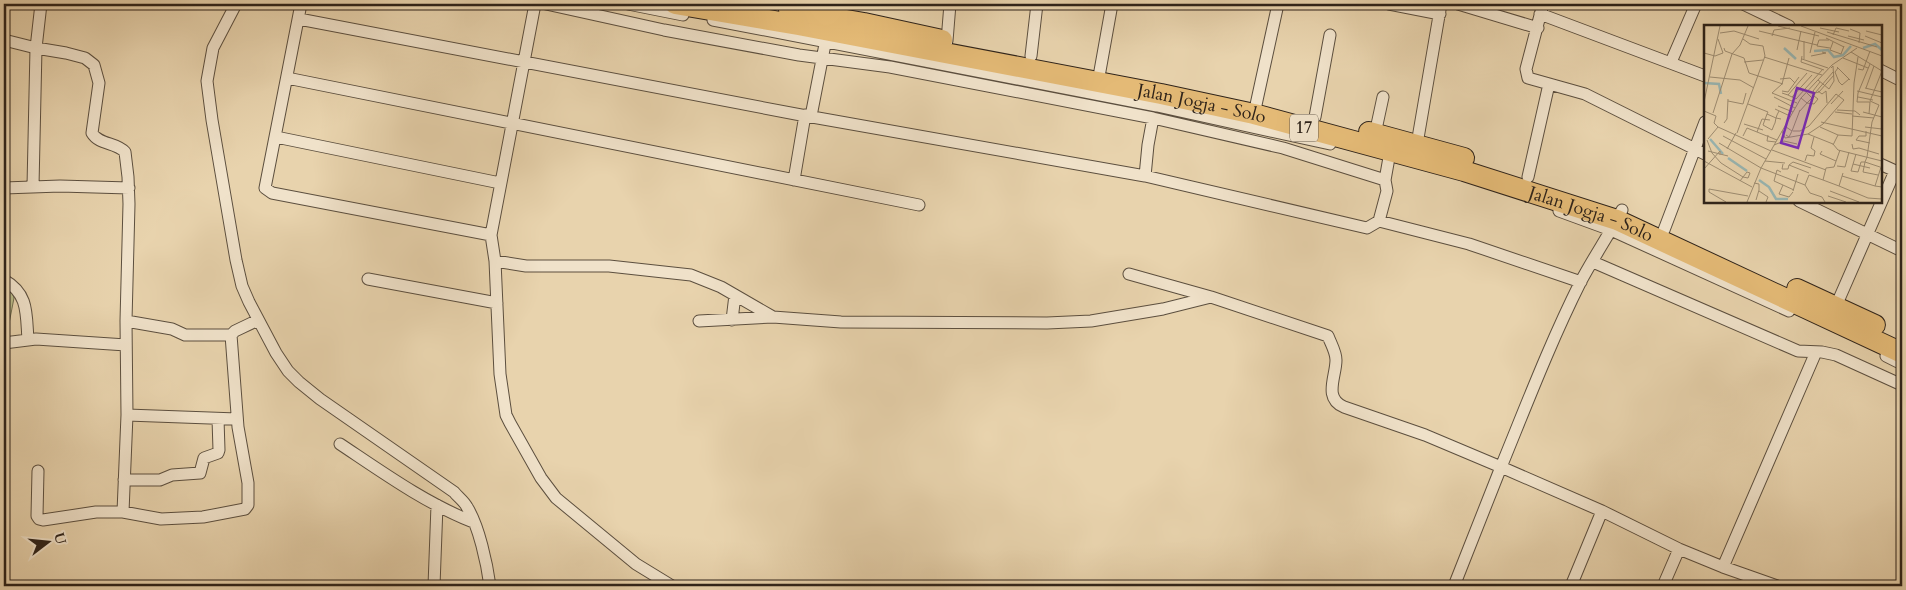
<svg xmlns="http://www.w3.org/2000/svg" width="1906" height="590" viewBox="0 0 1906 590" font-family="Cardo,serif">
  <rect width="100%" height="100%" fill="#e8d3ad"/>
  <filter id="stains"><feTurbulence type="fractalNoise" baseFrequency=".004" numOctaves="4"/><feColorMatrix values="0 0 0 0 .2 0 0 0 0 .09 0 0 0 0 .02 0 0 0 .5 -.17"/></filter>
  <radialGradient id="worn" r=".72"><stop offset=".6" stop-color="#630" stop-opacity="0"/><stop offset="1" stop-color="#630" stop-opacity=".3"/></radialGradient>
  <path fill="#b9bb88" stroke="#746f51" d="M4,283L11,288L14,298L6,339H4Z"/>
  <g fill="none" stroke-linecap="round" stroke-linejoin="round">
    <g stroke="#5c4f3f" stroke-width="13">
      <path id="street" d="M236,4L213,48L207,81L212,120L236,260L242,286L249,302L276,353L288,371L299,382L320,399L454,492C458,497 464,501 467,507C479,526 487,564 490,586
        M301,4L265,188L272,193L491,235L535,4
        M546,4L664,30L799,55L890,67L1153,118L1283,148L1385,180L1387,191L1379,221
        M628,4L683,15
        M1389,4L1440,14
        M1458,4L1538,28
        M1543,4L1526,69L1528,78L1585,94L1705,154
        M1743,4L1789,26
        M1540,14L1705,76
        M299,19L801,115L1145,176L1367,228L1379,221L1469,244L1581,282
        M713,20L1157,106L1330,144
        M4,40L36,48L66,53L85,58L94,65L99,83L92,133C99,145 116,142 125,152L128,177L129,204L126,321L127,415L123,512
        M947,41L950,4
        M1031,56L1037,4
        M1671,62L1696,4
        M1880,70L1902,81
        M287,78L919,205
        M1098,82L1112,4
        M1254,114L1278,4
        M811,116L827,34
        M1315,117L1330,35
        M1375,134L1383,97
        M276,137L500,183
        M1417,144L1441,4
        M1880,164L1902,174
        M1145,176L1148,145L1153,118
        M1528,177L1549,84
        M794,180L805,115
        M1385,180L1390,152
        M33,186L36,48L41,4
        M4,188L60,186L129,188
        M1799,201L1902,251
        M1622,210C1609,235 1593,258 1580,283C1550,343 1526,406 1501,467L1602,511L1679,549L1723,567L1816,352
        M1559,211L1611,230L1789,311
        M1664,230L1705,122
        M491,235L495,261L526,266H609L691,275L721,287L773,317L841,322L1047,323L1091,321L1163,309L1211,297
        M495,261L500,374L506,415L510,423L541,478L556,498L636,564L672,586
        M1593,262L1798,351L1822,352L1836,355L1902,385
        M1129,274L1211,297L1328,336C1331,344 1336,352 1336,360C1336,377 1323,398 1344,407L1425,435L1501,467L1454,586
        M368,279L497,303
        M4,280C29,294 26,314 28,340
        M1836,306L1895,171
        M732,320L735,295
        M126,321L172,329L185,335H231
        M699,321L773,317
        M4,343L36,339L126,345
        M1886,356L1902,364
        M127,415L237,419
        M340,444C382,472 425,503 473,522
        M38,471L37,516L39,519L43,520L96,512H123L161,519L203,517L245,509L248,505V483L238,427L231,335L235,331L258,320
        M124,480H160L172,475L200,473L204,458L218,453L219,450L218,419
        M1723,567L1777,586
        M434,586L437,505
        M1571,586L1602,511
        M1663,586L1679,549"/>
    </g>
    <g stroke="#2e231a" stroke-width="22">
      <g id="highway">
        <path id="s1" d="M675,4L798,25L1161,94L1254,114L1464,171L1617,220L1902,353"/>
        <path d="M789,10L864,23L942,40"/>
        <path d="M1369,132L1464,158"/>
        <path d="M1797,289L1875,325"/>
      </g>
    </g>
    <use href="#street" stroke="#f0e2ca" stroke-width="11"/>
    <use href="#highway" stroke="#e4ba76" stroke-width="20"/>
  </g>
  <g text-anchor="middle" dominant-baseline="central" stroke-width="5" stroke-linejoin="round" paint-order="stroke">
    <rect fill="#f0e2ca" stroke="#685c4f" stroke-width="1" x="1290" y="114.5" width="28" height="27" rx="4"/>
    <g font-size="16" font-weight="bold" fill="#2e231a">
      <text x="1304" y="128">17</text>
    </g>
    <g font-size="18" fill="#2e231a" stroke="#f0e2ca">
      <text stroke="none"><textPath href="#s1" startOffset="536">Jalan Jogja - Solo</textPath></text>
      <text stroke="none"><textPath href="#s1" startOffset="941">Jalan Jogja - Solo</textPath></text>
    </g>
  </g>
  <g transform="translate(1704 25)">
    <rect width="178" height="178" fill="#e8d3ad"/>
    <path fill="none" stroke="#99b6b2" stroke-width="2.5" d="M80,23L92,34M159,23L171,19L178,25M110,26L124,25L130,32L139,30L147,21M0,58L15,59L17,69M6,114L19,129M24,133L43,146M55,155L65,162L72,174H84"/>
    <path fill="none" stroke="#9e8d72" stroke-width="1" d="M74,1L115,11M97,1L178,31M116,3L135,7M146,4L156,8L155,18M55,6L113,20M162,6L178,10M123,7L173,22M16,8L30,6L55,14M129,10L132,3L145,6M68,11L70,5L86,3M144,11L160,15M161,11L178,18M122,13L140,22M125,15H115L113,21L126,23M129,17L126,25L137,29L140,21M20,23L21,26L40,33L45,48L79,59M93,25L97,6M147,27L178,46M0,28L11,31L19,28L14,14M106,28L111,7M98,31L97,37L120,45M107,31L122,28L118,27M60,32L118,50M139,33L164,43M98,34L124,43M100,34V16M40,37L59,35M133,42L146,55M134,43L131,47L135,57L138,60L145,54M154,44L159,45L166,26M6,52L36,55L50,63M76,54L86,53L91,58M114,55L125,64L130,56L129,41L127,43M150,58L154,32M161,63L178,67M162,63L170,41M78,66L84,67L95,52M114,66L118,69L122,66L123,78M153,66L178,72M115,67L111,68L129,47M115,67L130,50M68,68L78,59L85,33M68,68L93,78M78,68L84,70L103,48M111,69L109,66L116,57M84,70L92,74L119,44M70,72L91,83M88,72L108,50M154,72L169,75M97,73L103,78L108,73L103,68M24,76L39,79L42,68M0,77L16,1M153,77L154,68L166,39M153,77H166L165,89M44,79L64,87L63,89M127,79L139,66M74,81L89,87M71,84L86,91M133,85L151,86L156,90M0,86L12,91L10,98L14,102M75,86L73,90L72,93L71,98L70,100L68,105L59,100L63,89L72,93L77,94M95,87L103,78L110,79L114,74L110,71M131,87L148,89M159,87L178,92M9,88L28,29L36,20L44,1M148,91L170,93M117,97L178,111M20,98L23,94L24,74M40,99L59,105M14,102L67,126M82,102L88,106L85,112L82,110M116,102L134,110M161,102L178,104M78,106L81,113L104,109L129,119L134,125L178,136M88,106L96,85M89,106H96L105,101L132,69L140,75M162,106V111H155L152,115L166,118M53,107L58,94L66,95M33,108L61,31L59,21L46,19L39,14M104,109L119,99L140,75M64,110L63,116L72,117M19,111L62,134M39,111L43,103L73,115M4,114L14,102M3,115L8,128L17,138L39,152L44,153L46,148L43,147L39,152L36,156M15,118L57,143M148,119L149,124L155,123L175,129M70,120L80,116L93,119M129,120L134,110L148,111L150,58M23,124L32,108M68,125L122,145M4,126L24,131M118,126L116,129L132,136M163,132L168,97L175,80L166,76L178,46M0,136L48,162M61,136L81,138M101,136L103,130L110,131L111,126L107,123L110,112M161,137L159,147L174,150M161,137L176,142M79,139L78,144H84L85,140L105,148M149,139L166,143M178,139L171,161L178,162M85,140L89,137L107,143M133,141L141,142L145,127M57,143L101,160L106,168L118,172L121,177M0,144L16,126V130M147,146L154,147L157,137H161L163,132M147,146L152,129M77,147L73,145L70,156L90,165M138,151L171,161M119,155L135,161L139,148M50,158L55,159V165L52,175M79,160L75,169L85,172L89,167M101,160L105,150L119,155L122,143L130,142L136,125M135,161L164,173L178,174M55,166L64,172L62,177M89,166L94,149M126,166L155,177M124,171L142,177M22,177L5,167V164L44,171M43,177L57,143L97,73L128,40L153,23"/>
    <path fill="#7b2cbf" fill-opacity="0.15" stroke="#7b2cbf" stroke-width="2.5" d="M93,63L110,68L94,123L77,118Z"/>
    <rect width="178" height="178" fill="none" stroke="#2e231a" stroke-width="2.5"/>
  </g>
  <rect width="1906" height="590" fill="none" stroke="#e8d3ad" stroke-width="20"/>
  <rect x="5" y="5" width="1896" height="580" fill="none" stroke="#2e231a" stroke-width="2.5"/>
  <rect x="10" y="10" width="1886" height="570" fill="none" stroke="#2e231a"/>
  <g transform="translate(48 542) rotate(74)" stroke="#f0e2ca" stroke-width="4" paint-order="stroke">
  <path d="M0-4L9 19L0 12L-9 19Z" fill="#2e231a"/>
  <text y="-8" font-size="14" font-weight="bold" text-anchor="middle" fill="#2e231a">U</text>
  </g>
  <rect width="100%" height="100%" filter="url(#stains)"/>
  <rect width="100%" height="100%" fill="url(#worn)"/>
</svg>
